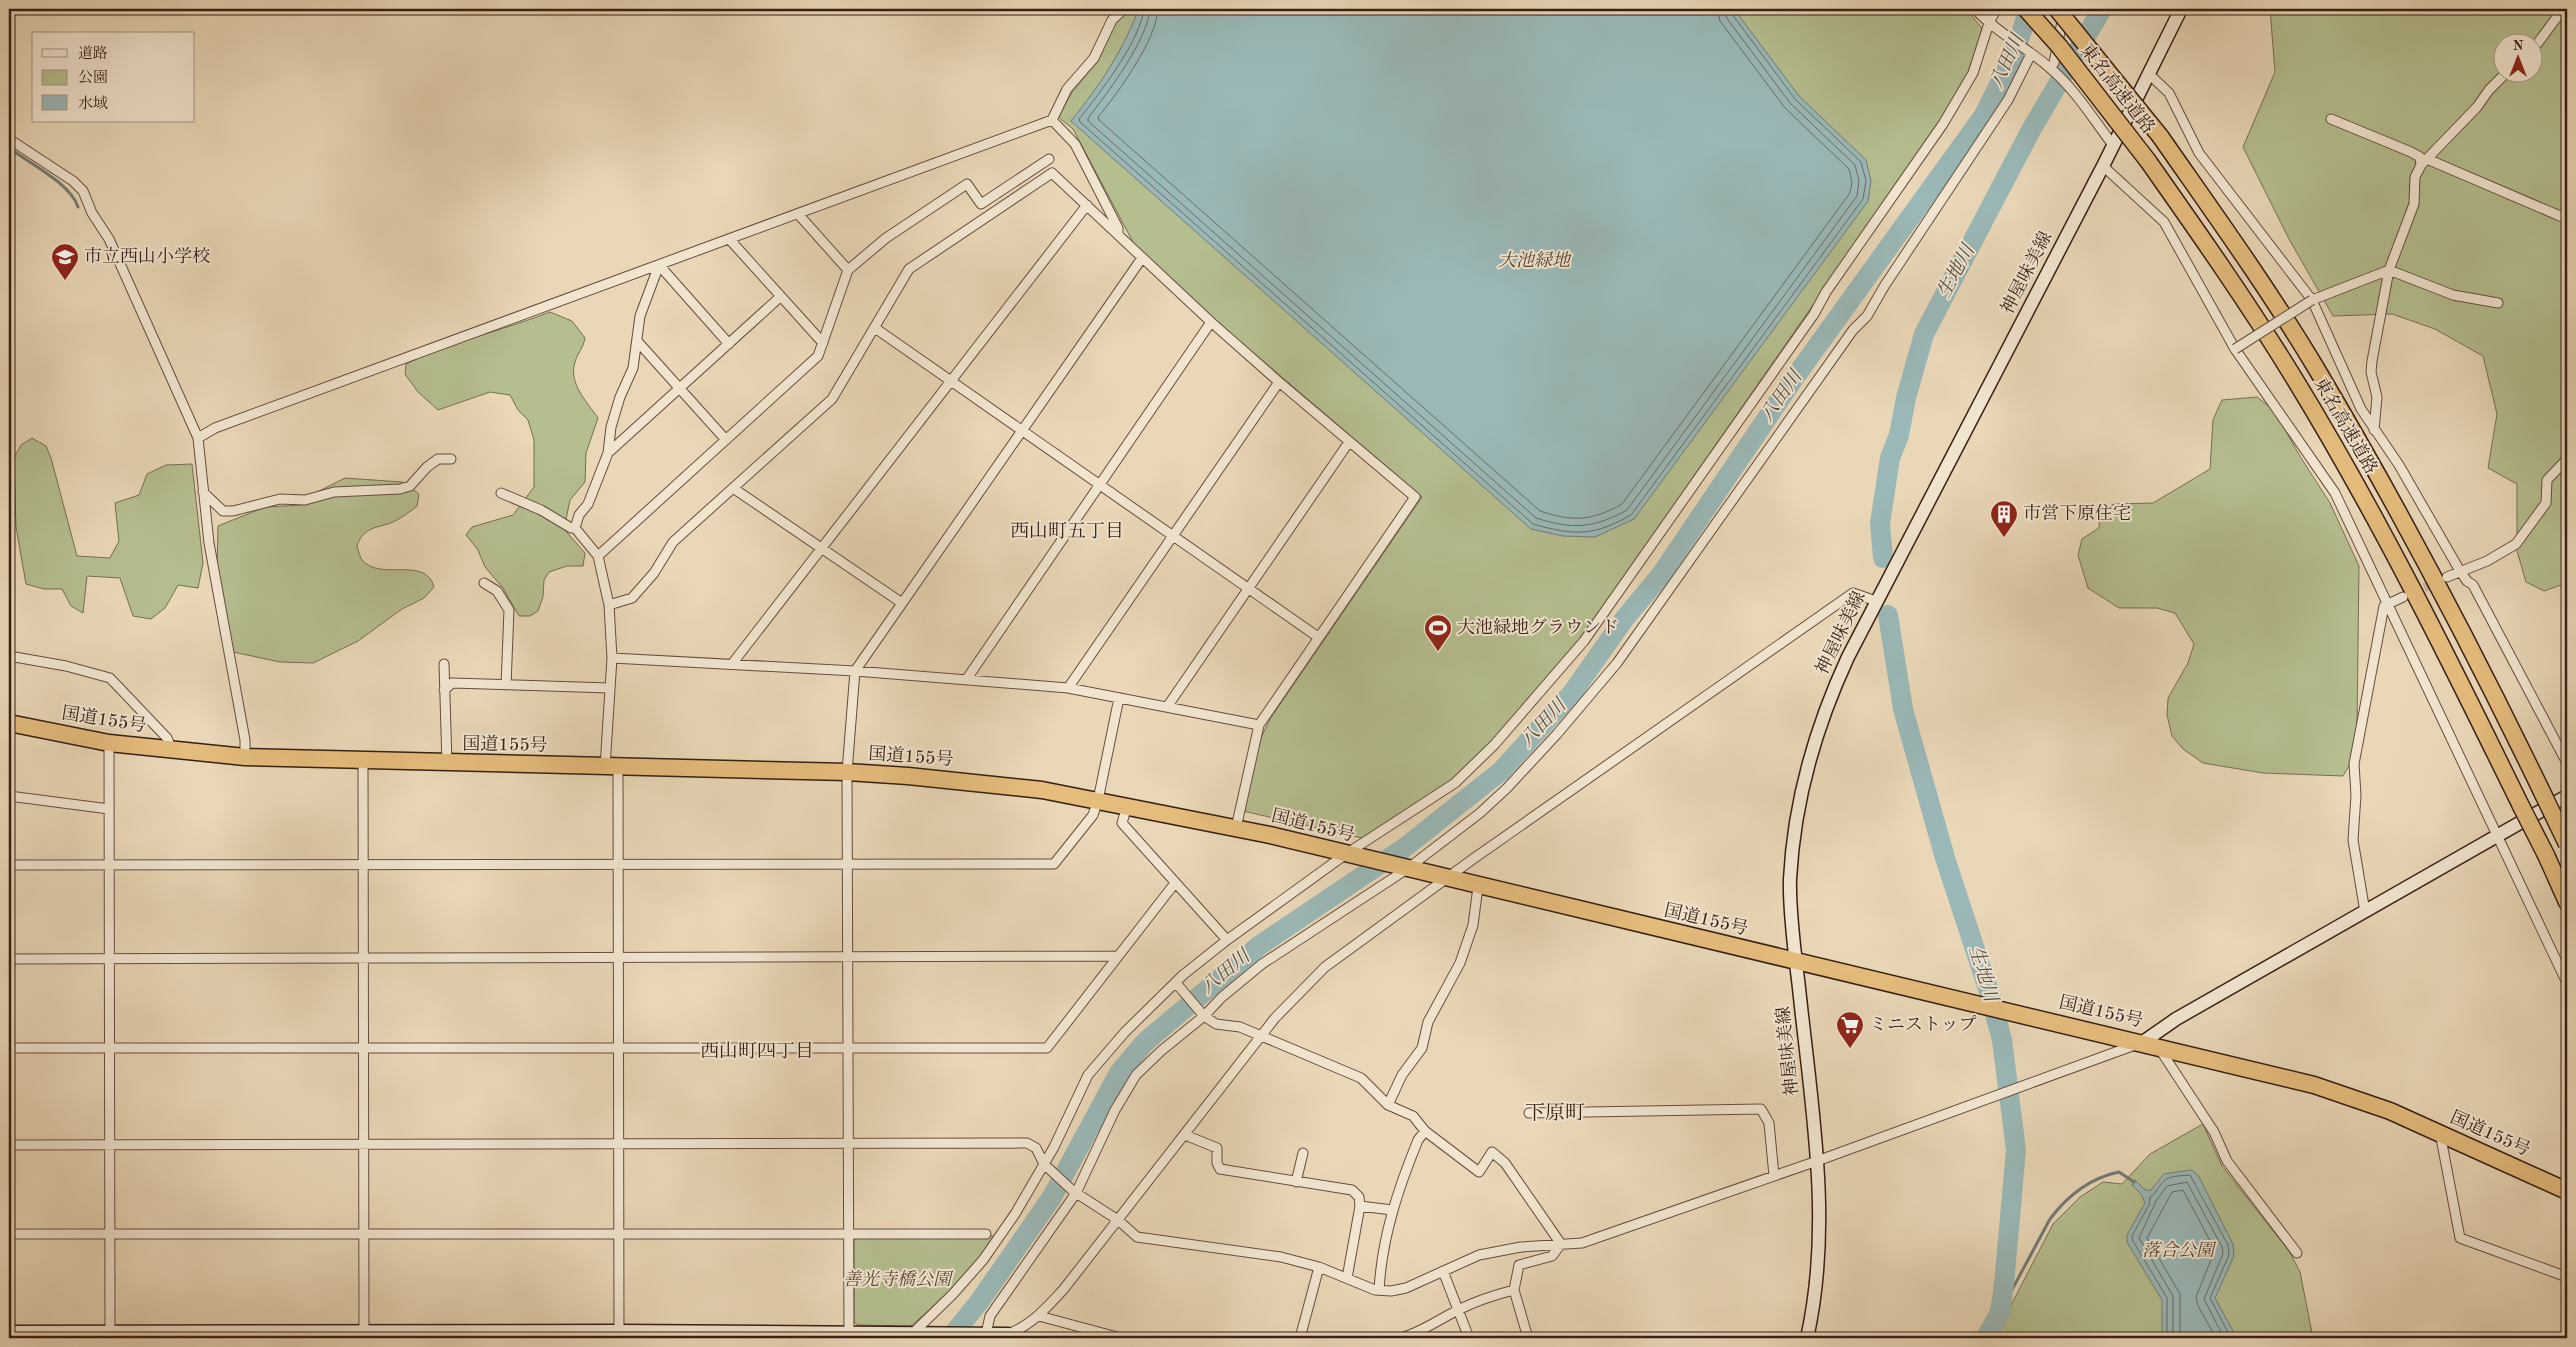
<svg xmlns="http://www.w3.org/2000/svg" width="2576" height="1347" viewBox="0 0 2576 1347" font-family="'Old Standard TT','Noto Serif JP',serif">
  <rect width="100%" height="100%" fill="#e9d7b7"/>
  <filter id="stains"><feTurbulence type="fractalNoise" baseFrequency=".004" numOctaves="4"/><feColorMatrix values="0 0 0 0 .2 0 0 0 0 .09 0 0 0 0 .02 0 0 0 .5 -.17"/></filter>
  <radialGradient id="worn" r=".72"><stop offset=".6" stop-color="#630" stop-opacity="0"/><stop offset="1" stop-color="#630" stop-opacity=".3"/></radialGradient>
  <path fill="#b5be8f" stroke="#766e52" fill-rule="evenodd" d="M1133,9H1966L1985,32L1970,72L1940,123L1583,635L1492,741L1452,781L1366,839L1243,811L1258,744L1270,719L1422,497L1220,324L1134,244L1073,129L1058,117L1072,92L1098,61L1116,21Z
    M2270,9H2567V583L2544,591L2526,582L2517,551V484L2488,468L2497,414L2483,356L2435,329L2392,314L2333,316L2289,239L2243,147L2275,72ZM2504,42H2534V72H2504Z
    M550,312L572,321L585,338C583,349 578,352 575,362C568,383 587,402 598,418L586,453L585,482L570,500L564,529L585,553L583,566H567L549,572L544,580L543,597L538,611L530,616H519L503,588L485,567L478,550L466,535L472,527L513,515L534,487V440L528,420L518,410L510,395L490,392L438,410L418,392L405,374L406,364C452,341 502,331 550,312Z
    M2257,397L2274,410L2301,458L2330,503L2359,566L2357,724L2352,761L2343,776L2263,773L2203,763L2183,749L2172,736L2167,715L2168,698L2188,663L2194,644L2175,613L2157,608H2119L2088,588L2078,555L2082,539L2099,528L2100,509L2115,504L2153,503L2210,469L2213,420L2222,400Z
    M32,438L46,446L51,458L77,556L110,558L119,541L115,503L139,495L147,474L166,465L192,464L203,563L198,588L178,585L165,608L151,619L133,616L120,578L87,576L83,613L71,606L62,589H44L26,584L16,527L14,458L21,445Z
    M345,478L402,482L419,494L417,506C411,511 404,516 397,520C381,529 364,524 357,546C358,550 360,557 362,560C381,582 425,555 434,587L424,598L402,609L358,641L313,663L280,662L233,652L217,574L218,526L265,507L303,505L311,495Z
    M2203,1124L2222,1166L2289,1251L2300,1272L2313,1338H1994L2053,1224L2080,1197L2103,1182L2122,1184L2150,1154Z
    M854,1236H995C972,1271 942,1299 911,1326L858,1325L854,1322Z"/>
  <path fill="#9ab8b7" stroke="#727b76" d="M1143,9H1734L1799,96L1866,160L1871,181L1868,201L1634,519L1595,537L1563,536L1531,529L1071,121C1100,85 1121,54 1138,11Z
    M2191,1170L2198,1175L2233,1244L2234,1256L2215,1298L2237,1338H2162V1300L2127,1242V1235L2145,1203L2141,1194L2132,1185L2135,1180L2144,1189L2150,1191L2164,1174Z"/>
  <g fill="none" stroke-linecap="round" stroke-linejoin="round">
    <path stroke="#686c66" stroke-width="1" d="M1144,9C1140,41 1100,93 1079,119L1080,122L1533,524C1575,536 1594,536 1631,515L1863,199L1866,181L1861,162L1795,99L1732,14L1730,9
      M1150,9C1148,39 1107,94 1088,118V121L1536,518C1573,530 1594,528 1627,510L1857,196L1859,181L1855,165L1790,103L1726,17L1724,9
      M1158,9C1157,39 1118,93 1098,117L1099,120L1540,511C1573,522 1592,521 1622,504L1850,193L1852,182L1849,169L1785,108L1720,21L1717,9
      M2167,1338V1298L2133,1241L2132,1236L2149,1205L2150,1197C2157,1193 2157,1188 2163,1182C2168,1175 2183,1176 2190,1175L2228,1245L2229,1255L2210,1298L2231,1338
      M2173,1338V1296L2139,1238L2156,1201L2167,1186L2187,1182L2222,1247L2223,1254L2204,1299L2224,1338
      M2180,1338V1294L2147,1238L2172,1192L2183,1190L2215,1250L2196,1297L2198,1306L2216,1338"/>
    <path stroke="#727b76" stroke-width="3" d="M9,148C28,162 71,184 78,207
      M2000,1312L2050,1219C2068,1195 2090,1178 2119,1172L2134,1182"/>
    <path stroke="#9ab8b7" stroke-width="20" d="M1883,558L1880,523L1890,458L1899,435L1906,398L1924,334L2031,130L2102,9
      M1888,615L1903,709L1945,858L1990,995L2002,1040L2016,1150L2004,1284L2000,1312L1986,1338
      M950,1338L979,1302L1052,1197L1119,1073L1145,1042L1260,945L1404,848L1501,771L1572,693L1625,618L1660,576L1795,377L1984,115L2014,55L2029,9"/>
    <path stroke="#c5b297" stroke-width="9" stroke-dasharray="9 4.5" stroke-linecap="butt" d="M2412,593L2439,581"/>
    <g stroke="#644d3e" stroke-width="11">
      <path id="street" d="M1975,9C1997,33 2026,47 2050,68C2075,89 2093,119 2113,145
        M2534,48L2563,9
        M2050,68L2054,63L2063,16
        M2149,74L2169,93L2199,153L2312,300L2361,409L2399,465L2460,571L2467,581L2473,585L2567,763
        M2331,119L2411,152L2420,157L2421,165
        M1052,120L1075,144L1118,228V235
        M9,139L73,181L83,191L92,213L109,239L198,438L209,543L245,740V757
        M2427,159L2567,219
        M2103,166L2164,222L2235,349L2335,493L2567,983
        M799,215L848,270
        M731,241L823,343
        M2312,300L2389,270L2453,295L2498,303
        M875,328L1318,637
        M638,342L726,440
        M2374,430L2377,397L2371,372L2372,361L2389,270L2414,204L2415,177L2421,165L2477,107L2489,90L2507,72
        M198,438L215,428C494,324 774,224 1052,120L1067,89L1094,58L1112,20L1124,9
        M608,453L780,297
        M733,488L902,603
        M203,492L223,511H233L280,499L305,500L334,492L400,489L410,486L427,467L438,459H451
        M501,493L541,510L571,528H575L598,556L609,605L612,658L605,767
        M575,528L579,515L588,504L608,453L611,427L620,397L633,368L640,316L659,265L729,344
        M598,556L818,356L848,270L886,238L967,184L981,204L1049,159
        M2447,577L2487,561L2516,544L2546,503L2547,480L2567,459
        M484,583L497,591L509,610L506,685
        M609,605L632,598L654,573L673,542L832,399L909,269L1052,173L1211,322L1279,382L1415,497L1259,725L1236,828
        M9,656L66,666L110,678L167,738L172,750
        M612,658L855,671L1068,688L1259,725
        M444,664L447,764
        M732,664L1087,205
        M966,680L1211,322
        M1068,688L1279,382
        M444,690L452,683L609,688
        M1167,707L1349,442
        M109,743L110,1338
        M363,762L364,1332
        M618,768L619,1338
        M9,796L109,809
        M1127,806L1122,823L1227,940
        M9,865L1054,864L1093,815L1098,800L1119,698
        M2365,912L2353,840L2356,795L2354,764L2384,606L2403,597
        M9,959L1118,956
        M1176,983L1204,1016L1216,1024L1240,1027L1361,1078L1388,1105L1413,1116L1425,1131L1479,1172L1492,1152L1505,1163L1561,1244L1552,1256L1519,1265L1514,1290L1528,1338
        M9,1048H1047L1175,883
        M2159,1048L2214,1132L2227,1161L2297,1253
        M1388,1105L1402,1075L1422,1048L1428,1022L1460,963L1473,925L1478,887
        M1529,1113L1761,1109L1769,1123L1774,1176
        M2440,1133L2460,1238L2567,1277
        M1185,1135L1217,1148V1163L1220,1169L1352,1190L1359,1197L1360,1206L1347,1278
        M9,1145L1027,1143L1036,1148L1044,1164L1073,1191L1118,1220L1137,1237L1281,1257L1319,1267L1375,1290L1391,1291L1406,1288L1479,1255L1521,1247L1582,1243L1817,1161L2135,1045
        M1296,1182L1303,1153
        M1360,1206L1392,1210
        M9,1234H986
        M1443,1271L1469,1338
        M1379,1290C1382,1237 1398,1189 1418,1140L1425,1131
        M1039,1316L1121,1338
        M911,1335L953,1294L983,1260L1015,1214L1054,1147L1088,1075L1125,1032L1183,975L1227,940L1346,854L1455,783L1495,744L1584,641L1814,314L1826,292L1943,124L1973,73L1989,23L1996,9
        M981,1336L986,1334L990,1316L1076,1193L1115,1110L1136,1075L1161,1051L1204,1016L1222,997L1262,964L1407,869L1480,813L1507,788L1557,734L1617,663L1853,330L1867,316L1885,285L2008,100L2031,54
        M849,1338L847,772L855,671L1142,258
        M1008,1338V1334C1032,1325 1046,1308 1063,1290L1275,1018L1325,967L1473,859L1853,593L1876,601
        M1300,1338L1319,1267
        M1401,1338C1422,1332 1438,1320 1458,1310C1476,1301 1494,1295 1514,1290"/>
    </g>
    <g stroke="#371f15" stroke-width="15">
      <path id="secondary" d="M2143,1042L2176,1019L2567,796
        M9,1332L619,1331L1008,1334
        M1807,1338C1833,1223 1811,1104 1799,988C1795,954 1789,913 1790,879C1794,802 1816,726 1848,657L2103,166L2181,9"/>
    </g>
    <g stroke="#371f15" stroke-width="19">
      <path id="highway" d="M2160,136C2213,212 2268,288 2316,368C2398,506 2473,649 2543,794
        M2148,161C2198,232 2248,303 2294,378C2378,515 2450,661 2521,806
        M9,723L109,743L245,757L847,772L908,776L1042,790L1270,835L2314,1085L2390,1111L2567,1191
        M2546,855L2567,902"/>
    </g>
    <use href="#street" stroke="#f1e5d0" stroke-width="9"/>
    <use href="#secondary" stroke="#f1e5d0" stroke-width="12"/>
    <use href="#highway" stroke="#e4bc7c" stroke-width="16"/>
    <g stroke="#644d3e" stroke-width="11" stroke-linecap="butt">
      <path id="street-bridge" d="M2235,349L2312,300"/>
    </g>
    <g stroke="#371f15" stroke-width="19" stroke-linecap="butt">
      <path id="highway-bridge" d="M2026,9L2059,46L2148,161
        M2057,9L2160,136
        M2543,794L2567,844
        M2521,806L2546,855"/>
    </g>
    <use href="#street-bridge" stroke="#f1e5d0" stroke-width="9"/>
    <use href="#highway-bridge" stroke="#e4bc7c" stroke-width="16"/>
  </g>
  <defs>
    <g id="school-pin" transform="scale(1.4375)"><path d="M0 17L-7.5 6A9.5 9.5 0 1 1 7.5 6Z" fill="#8f2418" stroke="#f1e5d0"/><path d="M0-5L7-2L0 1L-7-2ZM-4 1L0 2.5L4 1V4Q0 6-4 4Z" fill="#fff"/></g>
    <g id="building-pin" transform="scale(1.4375)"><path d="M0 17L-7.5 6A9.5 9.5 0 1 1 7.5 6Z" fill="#8f2418" stroke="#f1e5d0"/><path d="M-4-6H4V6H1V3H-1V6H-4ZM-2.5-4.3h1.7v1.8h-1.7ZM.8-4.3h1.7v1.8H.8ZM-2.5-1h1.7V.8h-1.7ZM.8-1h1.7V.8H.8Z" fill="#fff"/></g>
    <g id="stadium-pin" transform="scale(1.4375)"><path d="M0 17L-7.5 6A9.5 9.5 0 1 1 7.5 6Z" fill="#8f2418" stroke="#f1e5d0"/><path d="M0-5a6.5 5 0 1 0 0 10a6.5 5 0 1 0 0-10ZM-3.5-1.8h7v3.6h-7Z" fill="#fff"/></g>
    <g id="supermarket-pin" transform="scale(1.4375)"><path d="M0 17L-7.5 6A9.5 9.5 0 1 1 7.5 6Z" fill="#8f2418" stroke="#f1e5d0"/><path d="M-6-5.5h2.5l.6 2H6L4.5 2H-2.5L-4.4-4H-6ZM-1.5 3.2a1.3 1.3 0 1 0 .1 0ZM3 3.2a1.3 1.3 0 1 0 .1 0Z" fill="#fff"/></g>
  </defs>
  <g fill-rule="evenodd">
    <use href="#school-pin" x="65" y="257"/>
    <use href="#building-pin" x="2004" y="514"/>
    <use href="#stadium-pin" x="1438" y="628"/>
    <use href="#supermarket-pin" x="1850" y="1025"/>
  </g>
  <g text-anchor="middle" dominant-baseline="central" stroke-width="4" stroke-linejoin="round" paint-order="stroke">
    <g font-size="18" fill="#371f15" stroke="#f1e5d0">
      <text transform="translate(2117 89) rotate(52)">東名高速道路</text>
      <text transform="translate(2027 273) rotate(-63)">神屋味美線</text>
      <text transform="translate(2345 426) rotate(60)">東名高速道路</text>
      <text transform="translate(1841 633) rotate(-64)">神屋味美線</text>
      <text transform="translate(104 720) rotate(9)">国道155号</text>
      <text transform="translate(505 745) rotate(1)">国道155号</text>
      <text transform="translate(911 757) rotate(4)">国道155号</text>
      <text transform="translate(1313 826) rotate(14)">国道155号</text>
      <text transform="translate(1706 920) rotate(13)">国道155号</text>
      <text transform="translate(2101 1012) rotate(13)">国道155号</text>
      <text transform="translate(1788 1051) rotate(-96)">神屋味美線</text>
      <text transform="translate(2490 1134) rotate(24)">国道155号</text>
    </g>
    <g font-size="18" fill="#371f15" stroke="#f1e5d0" text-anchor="start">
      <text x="84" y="257">市立西山小学校</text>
      <text x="2023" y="514">市営下原住宅</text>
      <text x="1457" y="628">大池緑地グラウンド</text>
      <text x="1869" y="1025">ミニストップ</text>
    </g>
    <g font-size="18" font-style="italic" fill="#564734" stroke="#f1e5d0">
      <text x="1534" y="261">大池緑地</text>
      <text x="2178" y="1251">落合公園</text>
      <text x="897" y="1280">善光寺橋公園</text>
    </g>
    <g font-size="19" font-style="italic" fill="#554d46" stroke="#f1e5d0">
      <text transform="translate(2008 62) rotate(-66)">八田川</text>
      <text transform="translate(1957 272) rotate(-62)">生地川</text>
      <text transform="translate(1782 397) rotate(-55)">八田川</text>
      <text transform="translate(1544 724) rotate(-47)">八田川</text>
      <text transform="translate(1226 973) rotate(-40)">八田川</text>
      <text transform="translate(1982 974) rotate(73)">生地川</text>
    </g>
    <g font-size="19" fill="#371f15" stroke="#f1e5d0">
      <text x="1067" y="532">西山町五丁目</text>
      <text x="757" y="1052">西山町四丁目</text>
    </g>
    <g font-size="20" fill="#371f15" stroke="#f1e5d0">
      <text x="1555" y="1114">下原町</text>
    </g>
  </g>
  <rect width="2576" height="1347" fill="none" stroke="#e9d7b7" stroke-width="30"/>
  <rect x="10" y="10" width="2556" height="1327" fill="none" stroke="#371f15" stroke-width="2.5"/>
  <rect x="15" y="15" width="2546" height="1317" fill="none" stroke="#371f15"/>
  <rect x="32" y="32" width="162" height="90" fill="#f1e5d0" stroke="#a79685"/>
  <rect x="42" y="49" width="25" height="8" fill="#f1e5d0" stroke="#a79685"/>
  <text x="78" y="58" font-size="15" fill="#371f15">道路</text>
  <rect x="42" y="70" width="25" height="15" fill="#b5be8f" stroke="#a79685"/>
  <text x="78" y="82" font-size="15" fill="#371f15">公園</text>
  <rect x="42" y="95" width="25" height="15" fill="#9ab8b7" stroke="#a79685"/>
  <text x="78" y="108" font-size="15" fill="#371f15">水域</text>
  <g transform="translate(2518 58)"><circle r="24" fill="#f1e5d0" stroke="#a79685"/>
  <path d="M0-4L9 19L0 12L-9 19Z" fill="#8f2418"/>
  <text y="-8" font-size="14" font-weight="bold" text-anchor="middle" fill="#371f15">N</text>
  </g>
  <rect width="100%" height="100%" filter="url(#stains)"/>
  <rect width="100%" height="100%" fill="url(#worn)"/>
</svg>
